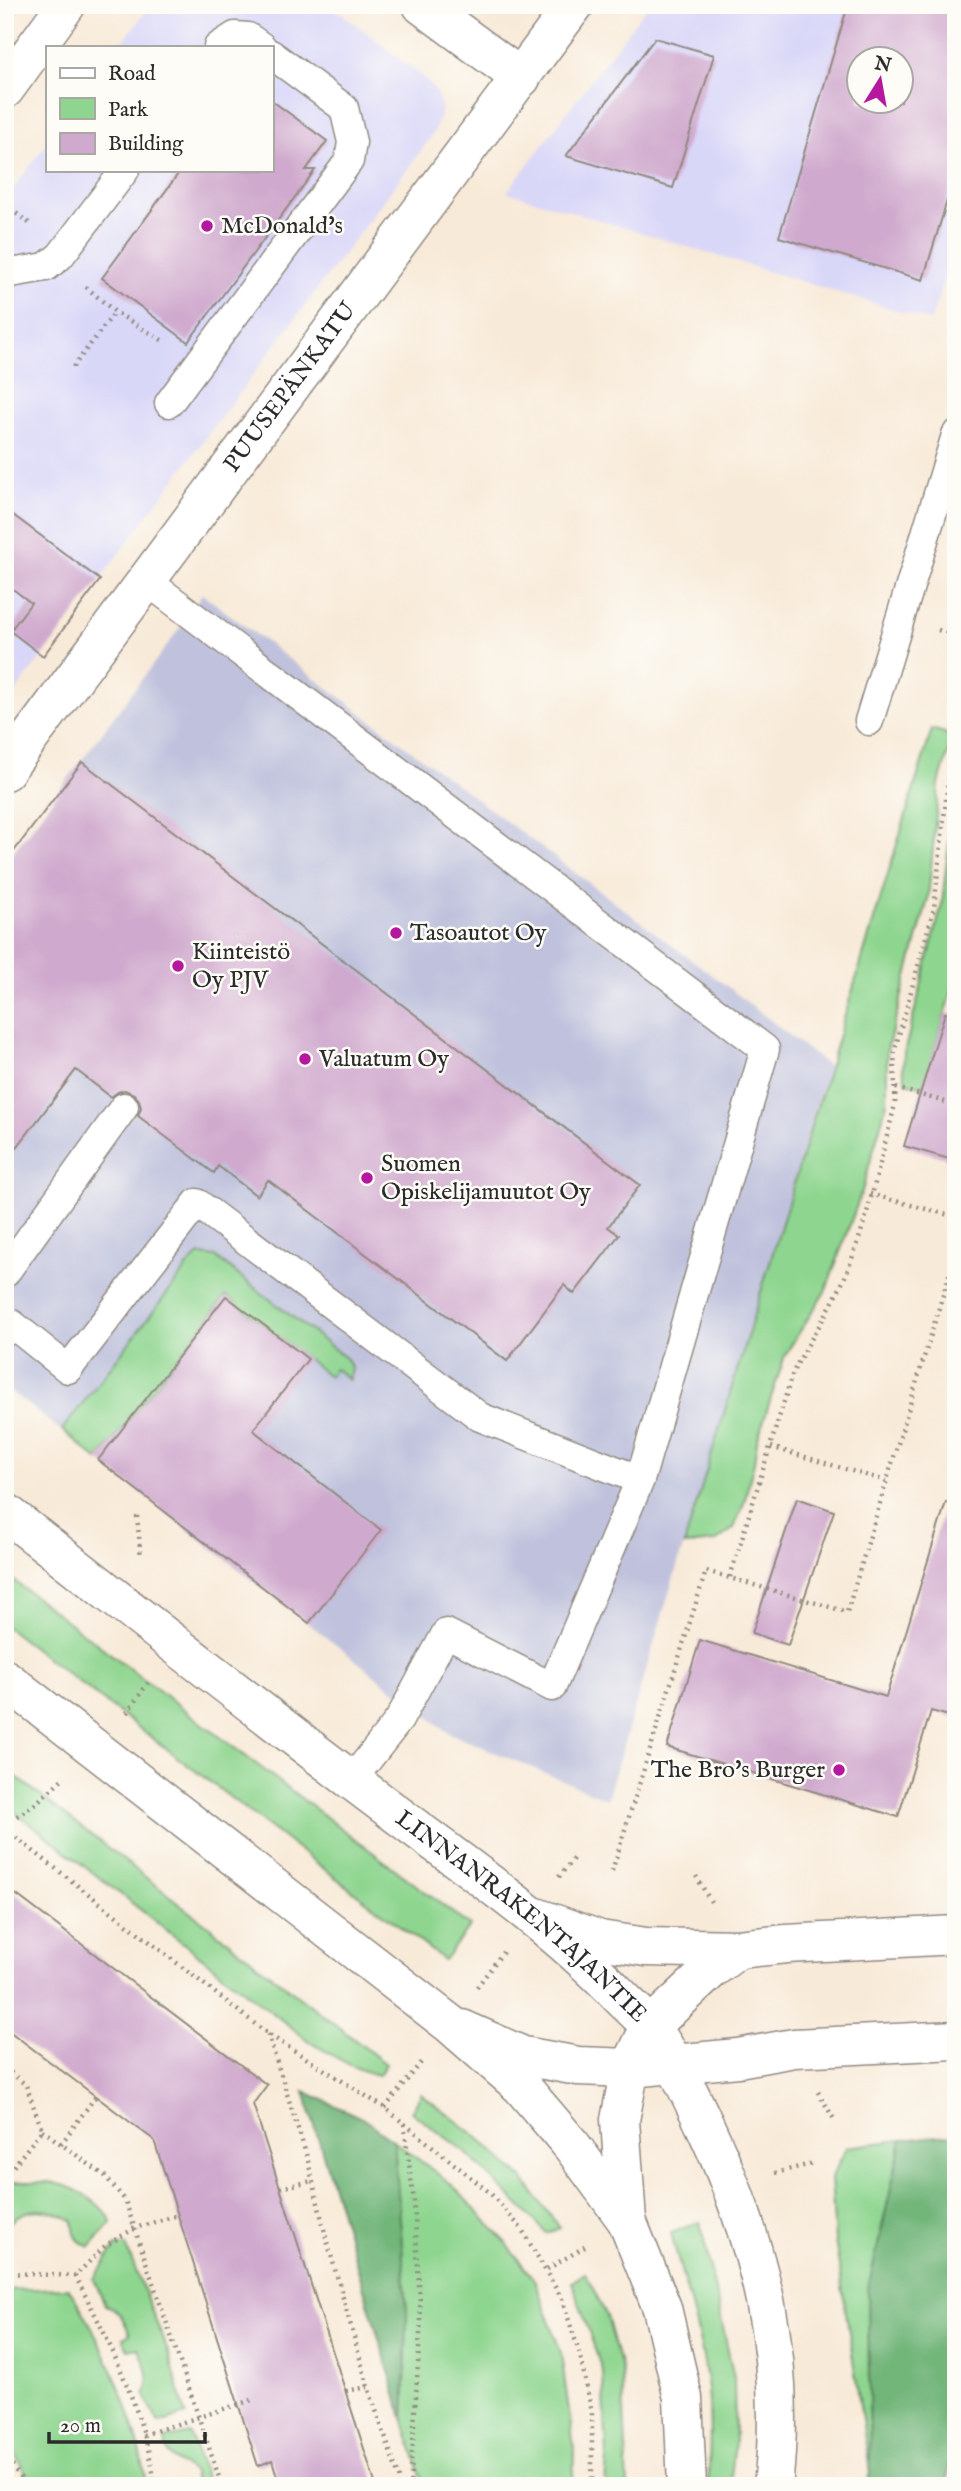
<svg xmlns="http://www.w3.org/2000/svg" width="961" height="2491" viewBox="0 0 961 2491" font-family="'IM FELL English',serif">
  <rect width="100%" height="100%" fill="#fdfcf7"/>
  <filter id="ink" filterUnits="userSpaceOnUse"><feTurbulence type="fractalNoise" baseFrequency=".0143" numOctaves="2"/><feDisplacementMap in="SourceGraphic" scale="14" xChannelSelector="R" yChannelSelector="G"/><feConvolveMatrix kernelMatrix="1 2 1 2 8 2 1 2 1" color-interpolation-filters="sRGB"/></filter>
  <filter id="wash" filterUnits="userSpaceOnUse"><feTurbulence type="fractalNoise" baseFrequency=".00686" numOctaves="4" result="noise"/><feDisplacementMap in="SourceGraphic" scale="28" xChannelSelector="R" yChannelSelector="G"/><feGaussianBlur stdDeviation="1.57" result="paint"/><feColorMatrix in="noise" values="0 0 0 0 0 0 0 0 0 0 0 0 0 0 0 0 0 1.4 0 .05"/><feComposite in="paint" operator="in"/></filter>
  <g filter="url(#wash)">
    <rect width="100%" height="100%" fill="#f8ead8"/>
    <path fill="#d9d7f8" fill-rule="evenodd" d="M151,5H331L424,78L436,92L442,110L435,130L426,144L5,706V200L47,143V170H271V47H119Z
      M648,5H956V238L931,321L507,192ZM860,60H902V102H860Z"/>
    <path fill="#c0c2dd" d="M202,594L728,987L828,1066L607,1799L449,1733L5,1387V863L180,628Z"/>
    <path fill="#8ed58f" stroke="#5c805d" stroke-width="2" d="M932,729L953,736L939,784L928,899L887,1050V1102L862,1191L826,1290L785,1355L757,1441L754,1462L744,1503L734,1528L715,1542L684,1545Z
      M955,790L956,979L923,1087L906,1082L903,1069L904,1053L942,904Z
      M200,1255L215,1257L347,1359L351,1367L349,1379L335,1369L329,1376L226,1296L98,1460L62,1430L193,1260Z
      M5,1574L470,1926L444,1960L5,1626Z
      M5,1768L386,2064L379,2075C354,2070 332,2055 310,2042L5,1804Z
      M421,2094L475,2135L523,2179L560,2228L547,2233L464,2151L411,2112Z
      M902,2140L868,2289L870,2471L835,2240L831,2178L847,2147Z
      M394,2141L450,2183L503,2239L535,2281L561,2353L574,2448L573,2486H424L404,2421L407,2312Z
      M12,2182C27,2182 44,2181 58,2184C75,2187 107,2206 111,2223L90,2247C76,2241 74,2236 73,2221C50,2207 23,2204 5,2228V2192Z
      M700,2222L734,2378L735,2443L730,2486H708C710,2454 711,2421 708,2389C702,2337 684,2284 671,2233Z
      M116,2246H126L169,2354L186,2415L159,2423L144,2394C154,2378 145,2365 139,2348L128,2350L123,2338L130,2334C123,2319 121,2310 105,2305L94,2279Z
      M585,2273L607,2316L622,2372L628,2486H605L607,2458L603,2373L572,2282Z
      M68,2288C100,2333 142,2431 146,2486H34L5,2439V2290Z
      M190,2433L208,2486H195L193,2472C177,2461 167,2460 165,2439Z"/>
    <path fill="#72b67a" stroke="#4e7052" stroke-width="2" d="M304,2091L362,2118L394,2141L407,2312L404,2421Z
      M956,2134V2393L947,2486H867L870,2471L868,2289L902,2140Z"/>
    <g id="blocks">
      <path fill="#d0aace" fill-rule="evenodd" d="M848,5H956V171L923,280L779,237ZM859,60H901V102H859Z
        M655,38L714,55L673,188L566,156Z
        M271,100L327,141L306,170H315L188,342L102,278L181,170H271Z
        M5,509L100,580L43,656L10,631L31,603L5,583Z
        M82,762L640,1185L608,1227L619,1235L574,1294L564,1285L507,1361L268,1180L257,1196L218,1166L214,1173L138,1116L141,1108L139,1100L134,1094L125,1090L118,1092L111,1097L76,1070L5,1163V863Z
        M945,1013L956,1015V1161L904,1146Z
        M226,1296L308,1359L253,1430L381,1530L309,1623L98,1460Z
        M797,1498L834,1511L788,1645L752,1633Z
        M946,1502L956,1504V1718L931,1711L898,1817L667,1747L700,1640L886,1697Z
        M5,1886L267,2085L253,2104L376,2486H280L272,2460L258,2466L154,2140L5,2028Z"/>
    </g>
  </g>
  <g filter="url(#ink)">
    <use href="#blocks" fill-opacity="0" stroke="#928a82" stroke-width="2"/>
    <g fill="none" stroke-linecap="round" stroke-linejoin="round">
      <g stroke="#928a82" stroke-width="31">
        <path id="lane" d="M218,47L235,36L248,37L262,47
          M5,274L46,267L60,256L125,170
          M169,403L349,161L352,142L344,108L271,54
          M147,581L765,1049L640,1480
          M869,721L956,435
          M5,1273L124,1107
          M5,1332L12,1324L68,1369L197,1203L480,1417L640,1480L552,1687L446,1633L399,1720L351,1781"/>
      </g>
      <g stroke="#928a82" stroke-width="41">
        <g id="street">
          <path d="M422,5L521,78"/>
          <path id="s1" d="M5,771L574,5"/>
        </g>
      </g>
      <g stroke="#928a82" stroke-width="41">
        <path id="secondary" d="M5,89L66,5
          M533,1916L600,1940L646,1947L738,1949L786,1944L956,1935
          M462,2029L523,2056L578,2066L630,2068L738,2058L794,2048L956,2040
          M627,2221L620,2120L630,2068L650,2027L713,1968L738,1949"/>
      </g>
      <g stroke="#928a82" stroke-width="41">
        <g id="primary">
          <path id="s2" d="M5,1512C134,1612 261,1713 391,1810C468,1868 549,1923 616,1992C628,2005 642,2016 653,2030C675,2061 690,2094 706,2128C760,2244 788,2357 773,2486"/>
          <path d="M5,1679L450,2024L521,2086L572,2146L627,2221L662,2308L683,2398L687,2486"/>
        </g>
      </g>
      <path stroke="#928a82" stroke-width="4.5" stroke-dasharray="2 5" stroke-linecap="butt" d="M5,145L13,134
        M5,205L33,226
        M86,287L115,312L165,342
        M73,367L115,312
        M938,630L956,635
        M896,1088L956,1105
        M870,1194L956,1217
        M771,1447L886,1481
        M137,1516L141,1557
        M730,1577L793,1372C810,1338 833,1307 847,1272C868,1219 880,1161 895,1105C896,1086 893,1068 895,1049L934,908L948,782L956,750
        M127,1713L148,1683
        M5,1824L34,1805L62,1779
        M5,1829L268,2034L385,2108L490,2193L521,2228L562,2299L580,2355L592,2413V2486
        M947,1861H956
        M612,1871L706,1571L847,1612L956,1252
        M696,1876L711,1902
        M559,1877L575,1856
        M477,1987L503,1952
        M268,2034L307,2157L326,2237L368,2387L402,2486
        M5,2068L26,2085L42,2130L5,2177
        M818,2092L834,2119
        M385,2108L422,2061
        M404,2124L414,2202L421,2319L410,2486
        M42,2130L105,2176L125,2200L222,2486
        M61,2144L96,2096
        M775,2173L815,2163
        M280,2188L312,2181
        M547,2269L588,2245
        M5,2277L8,2273L75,2276
        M346,2391L368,2387
        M143,2435L255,2399
        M5,2453L25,2486
        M155,2486C147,2419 107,2335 75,2276L105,2246L135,2228L178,2215"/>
      <use href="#lane" stroke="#fff" stroke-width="28"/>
      <use href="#street" stroke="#fff" stroke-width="38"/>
      <use href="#secondary" stroke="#fff" stroke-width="38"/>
      <use href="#primary" stroke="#fff" stroke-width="38"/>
    </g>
  </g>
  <g fill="#b5179e" stroke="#fdfcf7" stroke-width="2.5">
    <circle cx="207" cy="226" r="7"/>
    <circle cx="396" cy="933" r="7"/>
    <circle cx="178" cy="966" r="7"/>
    <circle cx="305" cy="1059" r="7"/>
    <circle cx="367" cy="1178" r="7"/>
    <circle cx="839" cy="1770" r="7"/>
  </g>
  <g text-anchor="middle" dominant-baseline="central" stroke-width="5" stroke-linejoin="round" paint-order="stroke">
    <g font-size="24" fill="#2b2b2b" stroke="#fdfcf7" text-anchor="start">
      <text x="221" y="226">McDonald's</text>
      <text x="410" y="933">Tasoautot Oy</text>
      <text x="192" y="952">Kiinteistö<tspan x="192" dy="28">Oy PJV</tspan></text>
      <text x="319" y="1059">Valuatum Oy</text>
      <text x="381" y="1164">Suomen<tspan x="381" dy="28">Opiskelijamuutot Oy</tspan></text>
      <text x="825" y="1770" text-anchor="end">The Bro's Burger</text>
    </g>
    <g font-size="24" fill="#2b2b2b" stroke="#fdfcf7">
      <text stroke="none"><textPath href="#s1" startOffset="478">PUUSEPÄNKATU</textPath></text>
      <text stroke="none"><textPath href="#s2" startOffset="656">LINNANRAKENTAJANTIE</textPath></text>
    </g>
  </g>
  <rect width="961" height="2491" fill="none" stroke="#fdfcf7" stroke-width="28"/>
  <rect x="46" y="46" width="228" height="126" fill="#fdfcf7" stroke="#a9a8a5" stroke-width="2"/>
  <rect x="60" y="68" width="35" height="10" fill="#ffffff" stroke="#a9a8a5" stroke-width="2"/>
  <text x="108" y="80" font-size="21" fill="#2b2b2b">Road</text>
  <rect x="60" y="98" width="35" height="21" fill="#8ed58f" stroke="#a9a8a5" stroke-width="2"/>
  <text x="108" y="116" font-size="21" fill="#2b2b2b">Park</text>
  <rect x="60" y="133" width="35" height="21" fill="#d0aace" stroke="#a9a8a5" stroke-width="2"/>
  <text x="108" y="150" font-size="21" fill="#2b2b2b">Building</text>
  <g transform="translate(880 80) rotate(11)"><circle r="33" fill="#fdfcf7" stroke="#a9a8a5" stroke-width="2"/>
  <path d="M0-5L12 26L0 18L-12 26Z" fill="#b5179e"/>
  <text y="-10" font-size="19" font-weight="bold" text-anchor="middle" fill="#2b2b2b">N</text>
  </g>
  <path d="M49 2432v10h156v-10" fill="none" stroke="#2b2b2b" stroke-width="3.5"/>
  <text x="60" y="2432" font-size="21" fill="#2b2b2b" stroke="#fdfcf7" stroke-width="5" paint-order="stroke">20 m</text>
</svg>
